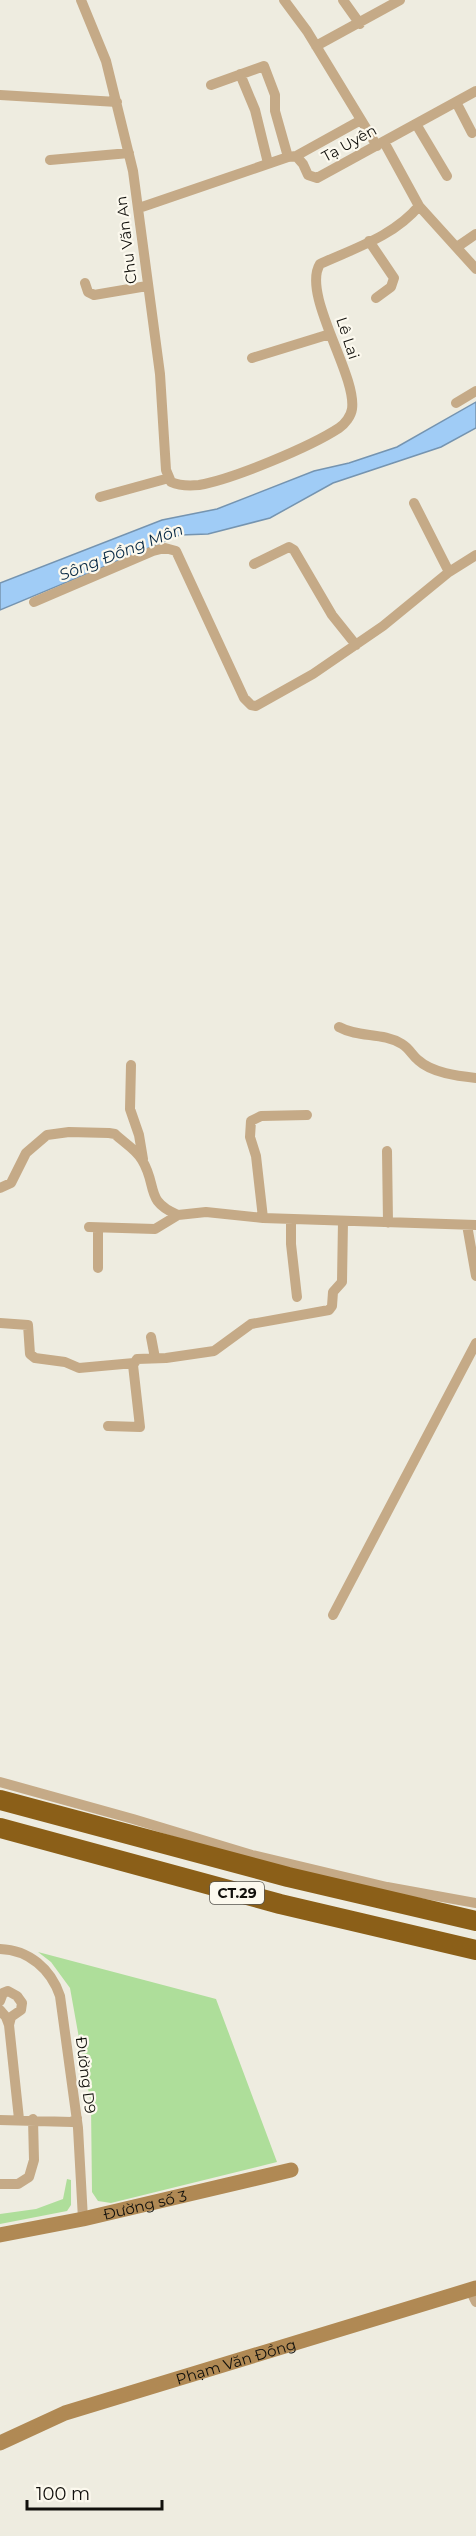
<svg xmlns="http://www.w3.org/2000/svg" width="476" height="2536" viewBox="0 0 476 2536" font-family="Montserrat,sans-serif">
  <rect width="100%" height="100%" fill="#eeece0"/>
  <path fill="#aede9a" d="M38,1952L216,1999L277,2162L111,2203L98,2201L92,2192L91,2105L70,1988L51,1962Z
    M67,2179L71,2180V2205L67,2211L0,2224V2214L36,2209L63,2199Z"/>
  <path fill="#a0ccf6" stroke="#7594b0" stroke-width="1.5" d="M476,402V428L441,447L333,483L270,518L208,534L180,535L0,610V583L162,520L217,509L314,471L349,463L397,447Z"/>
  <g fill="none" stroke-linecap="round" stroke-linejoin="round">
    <path stroke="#c5aa87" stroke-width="10" d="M81,0L106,61L133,171L160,374L166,470L171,482C180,486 189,486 199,485C233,479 310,447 339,428C345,424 351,416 352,409C357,375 301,294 320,264C355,248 394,236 419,206L384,142
      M284,0L307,31L377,146
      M343,0L360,24
      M316,46L400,0
      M240,74L255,110L268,163
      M211,85L264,66L275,95V111L288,157
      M0,95L117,102
      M456,102L472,133
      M416,124L447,176
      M296,156L361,120
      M50,160L129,153
      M419,206L476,269
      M139,208L288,157L296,156L303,164L308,175L317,178L476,91
      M369,241L394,278L391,287L376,298
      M457,247L476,234
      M85,283L88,292L94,295L147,286
      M252,358L330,334
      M456,403L476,391
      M100,497L169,478
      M414,503L449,572
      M254,564L289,547L294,550L332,615L356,645
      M34,602L153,551L165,548L176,551L244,698L251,705L256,706L313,674L383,626L449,572L476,555
      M339,1027C359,1038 382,1032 402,1044C409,1048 412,1055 418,1060C432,1073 458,1076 476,1078
      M131,1065L130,1109L139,1135L143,1159
      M387,1151L388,1223
      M0,1188L11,1183L26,1153L47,1135L69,1132L109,1133L115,1134C123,1142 137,1150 142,1160C158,1186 144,1201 178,1215
      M263,1218L256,1156L250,1137L251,1121L261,1116L307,1115
      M291,1220V1244L297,1297
      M467,1225L476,1276
      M89,1227L155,1229L178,1215L206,1212L263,1218L476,1225
      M98,1228V1268
      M0,1323L28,1325L30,1354L35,1358L65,1362L79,1368L134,1363
      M151,1337L155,1358
      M108,1426L140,1427L133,1365L137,1359L166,1358L214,1351L251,1324L329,1310L332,1306L333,1292L342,1282L343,1221
      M333,1615L476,1343
      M0,1782L133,1819L252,1855L387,1887L476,1903
      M0,1949C29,1950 51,1969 60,1996L78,2128L83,2219
      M0,2001L3,1993L8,1991L17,1996L22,2003L21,2010L11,2017L9,2025
      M0,2010L6,2017L9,2025L19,2119
      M0,2120L72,2122L77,2118
      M0,2184H18L29,2177L34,2160L33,2119
      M470,2290L476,2302"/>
    <g stroke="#b08954" stroke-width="15">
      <path id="s1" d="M0,2235L83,2219L291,2170"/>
      <path id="s2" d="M0,2443L65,2413L476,2288"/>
    </g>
    <path stroke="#8b5f18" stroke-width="20" d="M0,1800L288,1877L476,1921
      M0,1828L280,1904L476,1950"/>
  </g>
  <g text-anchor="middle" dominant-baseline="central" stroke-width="4.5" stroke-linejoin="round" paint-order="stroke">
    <rect fill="#fcf9ee" stroke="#585650" stroke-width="1.5" x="210" y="1882" width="54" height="22" rx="4.5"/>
    <g font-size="14" font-weight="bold" fill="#11100c">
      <text x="237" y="1893">CT.29</text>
    </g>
    <g font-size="15" fill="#11100c" stroke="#fcf9ee">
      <text transform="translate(349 143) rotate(-29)">Tạ Uyên</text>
      <text transform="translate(126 240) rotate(-97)">Chu Văn An</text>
      <text transform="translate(348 338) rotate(72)">Lê Lai</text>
      <text transform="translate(86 2075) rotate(83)">Đường D9</text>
      <text stroke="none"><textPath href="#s1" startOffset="148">Đường số 3</textPath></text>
      <text stroke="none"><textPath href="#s2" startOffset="250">Phạm Văn Đồng</textPath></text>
    </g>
    <g font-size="16" font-style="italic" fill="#0a2b46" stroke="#fcf9ee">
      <text transform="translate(121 552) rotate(-21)">Sông Đồng Môn</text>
    </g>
  </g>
  <path d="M27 2500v9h135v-9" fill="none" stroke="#11100c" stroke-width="3"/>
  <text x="36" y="2500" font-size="18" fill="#11100c" stroke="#fcf9ee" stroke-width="4.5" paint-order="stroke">100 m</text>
</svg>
